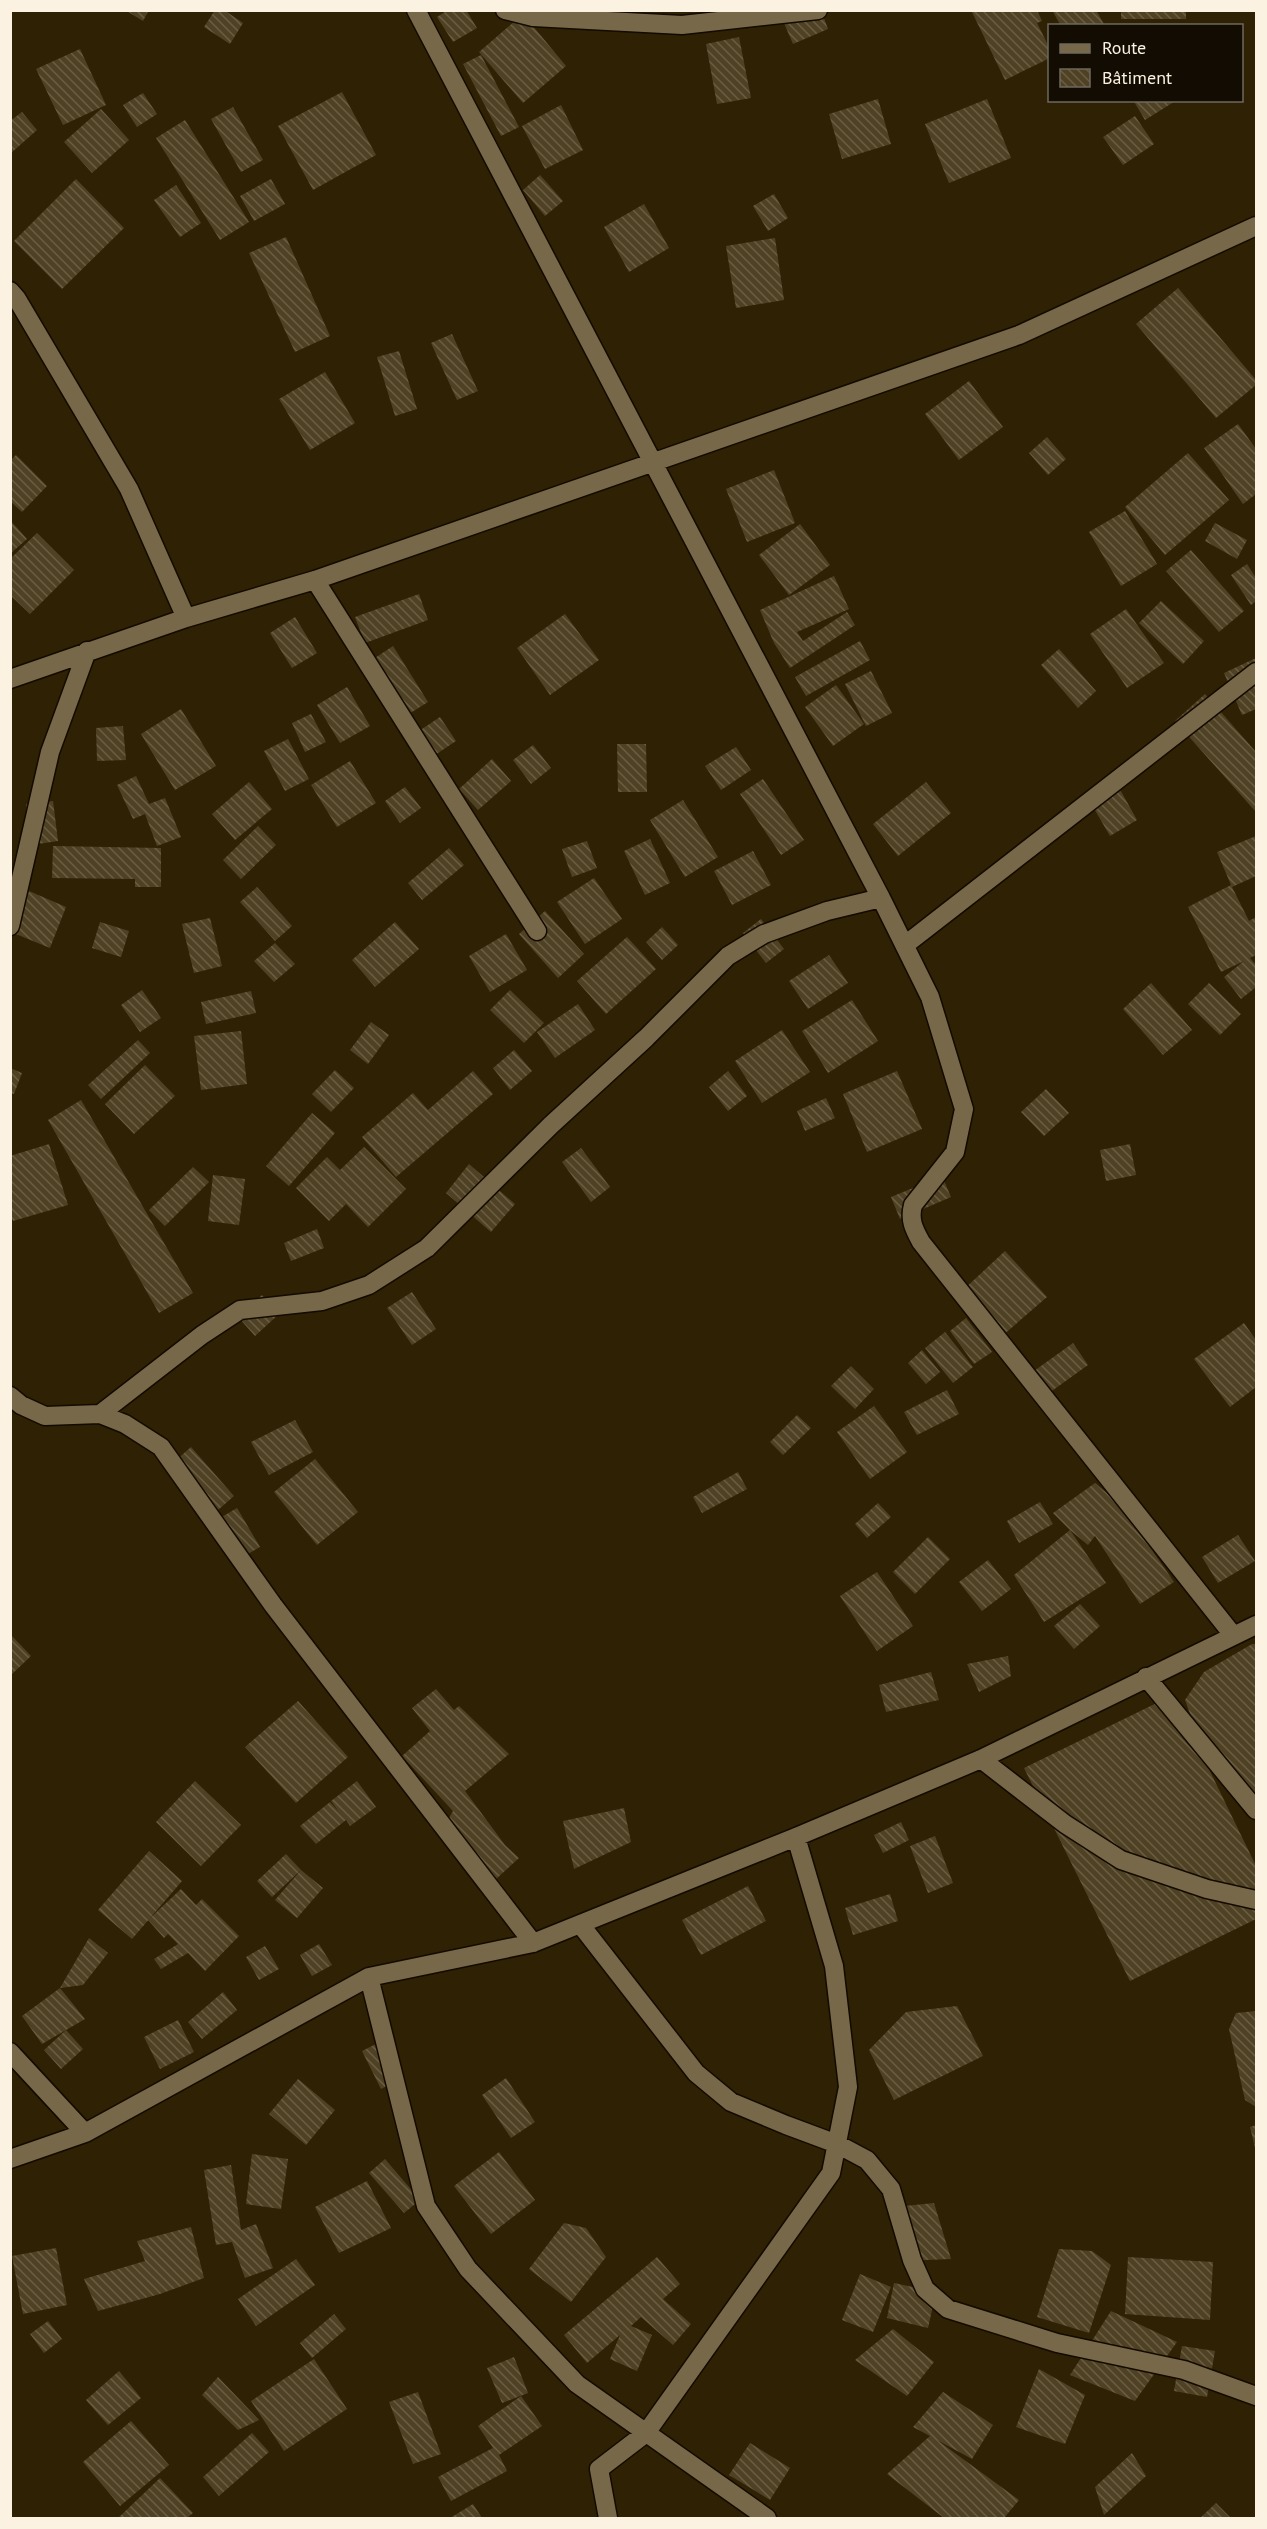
<svg xmlns="http://www.w3.org/2000/svg" width="1267" height="2529" viewBox="0 0 1267 2529" font-family="'PT Sans',sans-serif">
  <defs>
    <pattern id="building-back-hatch" width="6" height="6" patternUnits="userSpaceOnUse" patternTransform="scale(1.5)"><rect width="6" height="6" fill="#4f4124"/><path d="M-1 5l2 2M0 0l6 6M5-1l2 2" fill="none" stroke="#695d44"/></pattern>
  </defs>
  <rect width="100%" height="100%" fill="#2f2104"/>
  <path fill="url(#building-back-hatch)" d="M125,10H149L143,21Z
    M215,10H224L243,23L230,44L204,27Z
    M448,10H466L477,28L453,42L437,17Z
    M821,10L828,29L793,44L781,16Z
    M971,10H1037L1042,21L1037,23L1050,49V58L1005,80Z
    M1052,10H1096L1105,26H1061Z
    M1121,10H1186V19H1121Z
    M523,14L566,66L523,103L479,52Z
    M739,37L751,98L717,104L706,44Z
    M80,49L106,105L63,125L36,69Z
    M481,55L519,127L501,136L463,64Z
    M342,92L376,155L313,190L278,126Z
    M143,93L157,114L137,127L123,105Z
    M878,99L891,144L842,159L829,114Z
    M987,99L1011,158L949,183L925,124Z
    M1133,100H1177L1145,120Z
    M561,105L583,150L545,169L522,126Z
    M233,107L263,160L241,172L211,119Z
    M101,109L129,140L92,173L64,142Z
    M22,112L37,130L10,154V121Z
    M1135,116L1154,144L1123,165L1103,137Z
    M185,120L249,222L220,240L156,138Z
    M540,175L563,201L545,216L523,190Z
    M76,179L124,228L62,289L14,241Z
    M271,179L285,204L254,221L240,196Z
    M176,185L201,223L180,237L154,200Z
    M774,194L788,218L768,231L753,206Z
    M644,204L669,248L629,272L604,227Z
    M286,237L330,336L295,352L249,253Z
    M775,238L784,300L736,308L726,246Z
    M1178,288L1256,380V385L1216,418L1136,324Z
    M452,334L478,391L457,400L431,343Z
    M399,351L417,409L395,416L377,357Z
    M325,372L355,423L310,450L279,399Z
    M969,381L1003,427L959,460L925,414Z
    M1238,424L1256,449V494L1243,504L1204,448Z
    M1047,437L1066,459L1048,475L1029,453Z
    M1188,453L1229,500L1165,555L1125,507Z
    M16,455L47,486L22,512L10,501V461Z
    M774,470L795,523L747,542L726,489Z
    M1125,511L1157,564L1121,586L1089,532Z
    M10,520L27,539L10,554Z
    M1215,523L1247,540L1237,559L1205,541Z
    M800,524L830,565L789,595L759,555Z
    M37,533L74,570L30,614L10,595V559Z
    M1191,550L1244,611L1219,632L1166,571Z
    M1247,564L1256,578V601L1251,605L1231,575Z
    M834,576L849,609L797,632L803,641L847,612L855,625L790,668L774,643L760,610Z
    M419,594L428,620L365,643L355,617Z
    M1161,601L1204,641L1183,664L1139,623Z
    M1126,609L1164,663L1127,688L1090,634Z
    M565,614L599,660L550,695L517,648Z
    M295,617L317,653L292,668L270,633Z
    M860,641L870,660L806,696L795,677Z
    M393,646L428,702L404,717L369,662Z
    M1059,649L1096,691L1078,708L1041,665Z
    M1256,658V709L1242,715L1224,673Z
    M871,671L892,713L866,726L845,684Z
    M836,685L864,724L833,746L805,707Z
    M347,687L370,726L340,743L317,705Z
    M1205,694L1256,752V812L1175,721Z
    M181,709L216,766L175,790L141,734Z
    M311,714L326,742L305,752L292,723Z
    M440,717L456,741L432,757L416,733Z
    M123,726L126,760L97,761L96,728Z
    M288,739L309,779L285,791L264,751Z
    M617,744H646L647,792H618Z
    M533,745L551,768L531,784L513,760Z
    M736,747L751,770L721,790L705,766Z
    M492,759L511,781L478,810L459,789Z
    M350,761L376,803L337,827L311,785Z
    M136,776L149,804L165,798L181,837L157,846L145,814L133,819L117,785Z
    M1113,777L1137,820L1110,836L1085,793Z
    M763,779L804,840L781,855L740,794Z
    M249,782L272,809L235,840L212,814Z
    M926,782L951,813L898,856L873,824Z
    M405,787L421,808L400,823L385,801Z
    M683,800L718,857L685,877L650,820Z
    M53,801L58,841L31,845L26,804Z
    M258,826L276,845L241,879L223,860Z
    M1256,836V876L1232,887L1249,921L1256,917V955L1250,958L1256,965V987L1241,999L1224,977L1244,961L1221,972L1188,907L1231,885L1217,852Z
    M650,839L670,883L645,895L624,851Z
    M587,841L597,868L572,877L562,849Z
    M53,846L161,848V887H135V879L52,878Z
    M449,848L464,865L422,900L408,883Z
    M753,851L771,885L732,905L714,871Z
    M594,878L622,919L585,944L557,902Z
    M257,887L292,926L275,941L240,902Z
    M29,891L66,907L50,948L11,932Z
    M545,911L584,954L558,978L519,934Z
    M210,918L222,966L194,973L182,924Z
    M761,919L784,949L766,963L743,933Z
    M100,922L129,931L121,957L92,948Z
    M395,922L419,949L375,987L352,960Z
    M662,927L678,945L662,960L646,942Z
    M506,934L527,970L490,992L469,956Z
    M627,937L656,969L606,1014L577,981Z
    M275,943L295,964L274,982L254,961Z
    M829,955L848,983L808,1009L789,981Z
    M1151,983L1192,1030L1163,1055L1123,1009Z
    M1209,983L1241,1014L1220,1035L1188,1004Z
    M142,990L161,1018L140,1032L121,1005Z
    M510,990L544,1023L524,1043L490,1010Z
    M251,991L256,1013L206,1024L201,1002Z
    M852,1000L878,1041L828,1073L802,1031Z
    M578,1004L595,1030L555,1058L537,1032Z
    M371,1022L389,1035L368,1064L350,1050Z
    M782,1030L810,1072L762,1103L735,1061Z
    M241,1031L247,1084L201,1090L194,1036Z
    M138,1040L150,1053L101,1099L88,1085Z
    M514,1050L532,1071L510,1090L493,1068Z
    M145,1065L175,1096L134,1134L105,1104Z
    M10,1068L22,1073L14,1094L10,1093Z
    M335,1070L354,1088L331,1112L312,1094Z
    M473,1071L493,1094L396,1177L362,1137L413,1093L428,1110Z
    M728,1071L747,1096L728,1111L709,1087Z
    M897,1071L922,1129L867,1152L843,1094Z
    M1046,1089L1069,1113L1044,1136L1021,1112Z
    M826,1098L835,1118L805,1131L797,1111Z
    M81,1100L193,1293L159,1313L48,1120Z
    M312,1113L335,1133L289,1186L266,1166Z
    M49,1144L68,1205L13,1221L10,1214V1156Z
    M1130,1144L1136,1175L1106,1181L1100,1150Z
    M364,1147L406,1189L368,1227L346,1204L329,1221L296,1188L327,1157L340,1170Z
    M581,1148L610,1187L591,1202L562,1162Z
    M469,1164L515,1204L491,1232L446,1193Z
    M193,1167L209,1182L165,1226L149,1210Z
    M213,1175L245,1179L239,1225L208,1221Z
    M942,1176L951,1197L900,1219L891,1197Z
    M317,1229L324,1248L291,1261L284,1243Z
    M1005,1251L1047,1297L1002,1336L962,1291Z
    M412,1292L436,1329L412,1345L387,1308Z
    M262,1295L279,1314L255,1336L238,1317Z
    M966,1318L992,1352L974,1364L950,1331Z
    M1244,1323L1256,1340V1387L1230,1407L1194,1359Z
    M945,1332L973,1367L953,1383L925,1348Z
    M1073,1343L1088,1365L1049,1393L1034,1371Z
    M922,1350L940,1372L926,1384L908,1363Z
    M851,1366L874,1389L855,1409L831,1386Z
    M947,1390L959,1414L917,1435L904,1412Z
    M874,1406L907,1452L870,1479L837,1432Z
    M797,1415L811,1428L783,1455L770,1442Z
    M295,1420L313,1452L269,1475L251,1442Z
    M191,1447L234,1496L210,1517L167,1468Z
    M315,1459L358,1512L317,1545L274,1492Z
    M738,1472L747,1489L702,1513L693,1497Z
    M1095,1483L1121,1505L1174,1582L1140,1604L1095,1536L1088,1545L1070,1530L1106,1583L1044,1622L1014,1575L1070,1530L1053,1513Z
    M1040,1502L1053,1524L1019,1543L1007,1521Z
    M878,1503L891,1517L867,1538L855,1524Z
    M237,1508L260,1547L238,1560L215,1521Z
    M1238,1535L1255,1561L1218,1583L1202,1557Z
    M928,1537L950,1559L915,1594L893,1572Z
    M988,1560L1011,1589L982,1611L959,1582Z
    M877,1572L913,1626L877,1651L840,1596Z
    M1080,1604L1100,1626L1074,1649L1054,1626Z
    M12,1636L31,1656L10,1676V1638Z
    M1252,1644H1256V1805L1197,1733L1185,1700L1204,1672Z
    M1008,1656L1011,1676L979,1692L967,1664Z
    M931,1672L939,1700L886,1712L879,1685Z
    M436,1689L454,1710L459,1706L509,1754L465,1791L505,1845L519,1858L495,1880L446,1823L453,1811L402,1756L430,1731L412,1708Z
    M1173,1695L1256,1866V1919L1130,1981L1024,1768Z
    M298,1701L348,1757L296,1803L245,1747Z
    M195,1781L241,1825L201,1866L156,1822Z
    M357,1781L376,1807L350,1826L346,1820L316,1844L300,1826L330,1802L339,1812L331,1801Z
    M624,1808L631,1842L574,1869L563,1821Z
    M901,1822L909,1840L883,1853L874,1835Z
    M935,1836L953,1883L928,1893L910,1846Z
    M149,1851L182,1881L132,1939L98,1910Z
    M286,1854L301,1870L272,1897L257,1881Z
    M301,1870L323,1888L297,1918L275,1900Z
    M748,1886L766,1921L701,1955L682,1920Z
    M181,1889L196,1905L202,1899L239,1936L205,1971L188,1953L161,1969L154,1959L178,1944L168,1934L164,1938L148,1920Z
    M890,1894L898,1921L853,1935L845,1908Z
    M89,1938L108,1953L83,1985L60,1988L85,2019L42,2044L22,2016L60,1988Z
    M319,1944L332,1965L312,1976L300,1955Z
    M265,1946L279,1969L259,1980L246,1957Z
    M223,1992L237,2010L202,2039L188,2022Z
    M957,2006L983,2056L894,2100L869,2050L906,2012Z
    M1256,2011V2107L1245,2100L1229,2029L1236,2013Z
    M178,2020L194,2052L160,2069L144,2037Z
    M66,2030L83,2049L61,2069L44,2050Z
    M384,2040L403,2078L381,2089L362,2051Z
    M506,2078L535,2122L511,2138L482,2095Z
    M298,2079L335,2110L306,2145L269,2114Z
    M1256,2125V2152L1250,2127Z
    M499,2152L535,2200L491,2234L454,2186Z
    M252,2154L288,2159L281,2209L246,2204Z
    M385,2159L420,2200L404,2213L369,2173Z
    M231,2165L241,2230L256,2224L273,2268L245,2278L232,2242L216,2245L204,2170Z
    M367,2181L391,2228L339,2253L315,2207Z
    M934,2203L951,2259L902,2261L895,2207Z
    M564,2223L586,2228L606,2257L571,2302L529,2269Z
    M191,2227L204,2278L160,2294L98,2311L84,2279L145,2261L137,2241Z
    M56,2248L67,2305L23,2314L12,2256Z
    M1059,2249L1092,2251L1111,2265L1089,2333L1037,2317Z
    M657,2257L680,2284L663,2299L691,2324L673,2345L641,2317L631,2326L652,2335L637,2371L610,2359L620,2335L587,2363L564,2335Z
    M1128,2257L1213,2262L1210,2320L1125,2314Z
    M296,2259L315,2285L256,2326L238,2299Z
    M860,2274L891,2287L873,2332L842,2320Z
    M894,2283L936,2292L928,2328L887,2318Z
    M1111,2311L1177,2342L1135,2401L1070,2375Z
    M334,2314L346,2329L312,2358L300,2343Z
    M48,2321L62,2339L44,2353L30,2334Z
    M893,2329L934,2362L907,2396L855,2360Z
    M1182,2346L1215,2351L1207,2397L1174,2391Z
    M514,2357L528,2393L502,2403L487,2368Z
    M314,2359L347,2409L284,2451L251,2401Z
    M1039,2369L1085,2395L1065,2444L1016,2427Z
    M119,2371L141,2398L108,2425L86,2400Z
    M218,2377L259,2420L238,2430L202,2395Z
    M418,2392L441,2454L413,2464L389,2402Z
    M943,2392L993,2425L972,2459L937,2440L1019,2500L1004,2518H944L887,2474L930,2436L913,2427Z
    M521,2396L542,2426L499,2455L507,2471L451,2501L438,2477L493,2448L478,2426Z
    M131,2421L169,2465L120,2506L83,2462Z
    M252,2433L269,2452L219,2496L203,2477Z
    M750,2443L790,2468L770,2500L729,2475Z
    M1132,2453L1146,2476L1104,2515L1095,2487Z
    M160,2478L193,2513L187,2518H118Z
    M1216,2503L1231,2518H1200Z
    M473,2504L482,2518H450Z"/>
  <g fill="none" stroke-linecap="round" stroke-linejoin="round">
    <g stroke="#140b00" stroke-width="21">
      <path id="street" d="M416,10L881,898L930,997L964,1109L955,1152L913,1205C909,1220 914,1229 921,1242L1233,1635
        M505,10L533,17L682,25L818,10
        M10,291L17,299L129,489L186,618
        M315,580L537,931
        M10,679L186,618L315,580L1019,335L1256,226
        M10,926L50,752L87,651
        M905,945L1256,672
        M10,1396L21,1405L45,1416L100,1414L125,1424L161,1447L273,1605L533,1943
        M100,1414L202,1335L240,1310L322,1301L369,1285L427,1248L551,1125L646,1038L728,956L764,934L827,911L881,898
        M1146,1677L1256,1810
        M981,1759L1065,1824L1121,1860L1207,1889L1256,1900
        M580,1924L696,2073L731,2102L786,2125L837,2144L867,2160L891,2189L912,2260L925,2289L948,2309L1057,2343L1184,2370L1256,2396
        M369,1977L426,2206L468,2269L577,2384L767,2518
        M10,2052L85,2133
        M10,2159L85,2133L369,1977L533,1943L796,1837L981,1759L1256,1625
        M608,2518L599,2469L646,2433L831,2173L848,2087L834,1966L796,1837"/>
    </g>
    <use href="#street" stroke="#78684a" stroke-width="18"/>
  </g>
  <rect width="1267" height="2529" fill="none" stroke="#fbf2e2" stroke-width="24"/>
  <rect x="1048" y="24" width="195" height="78" fill="#120c03" stroke="#6f685c" stroke-width="1.5"/>
  <rect x="1060" y="44" width="30" height="9" fill="#78684a" stroke="#6f685c" stroke-width="1.5"/>
  <text x="1102" y="54" font-size="18" fill="#fbf2e2">Route</text>
  <rect x="1060" y="69" width="30" height="18" fill="url(#building-back-hatch)" stroke="#6f685c" stroke-width="1.5"/>
  <text x="1102" y="84" font-size="18" fill="#fbf2e2">Bâtiment</text>
</svg>
